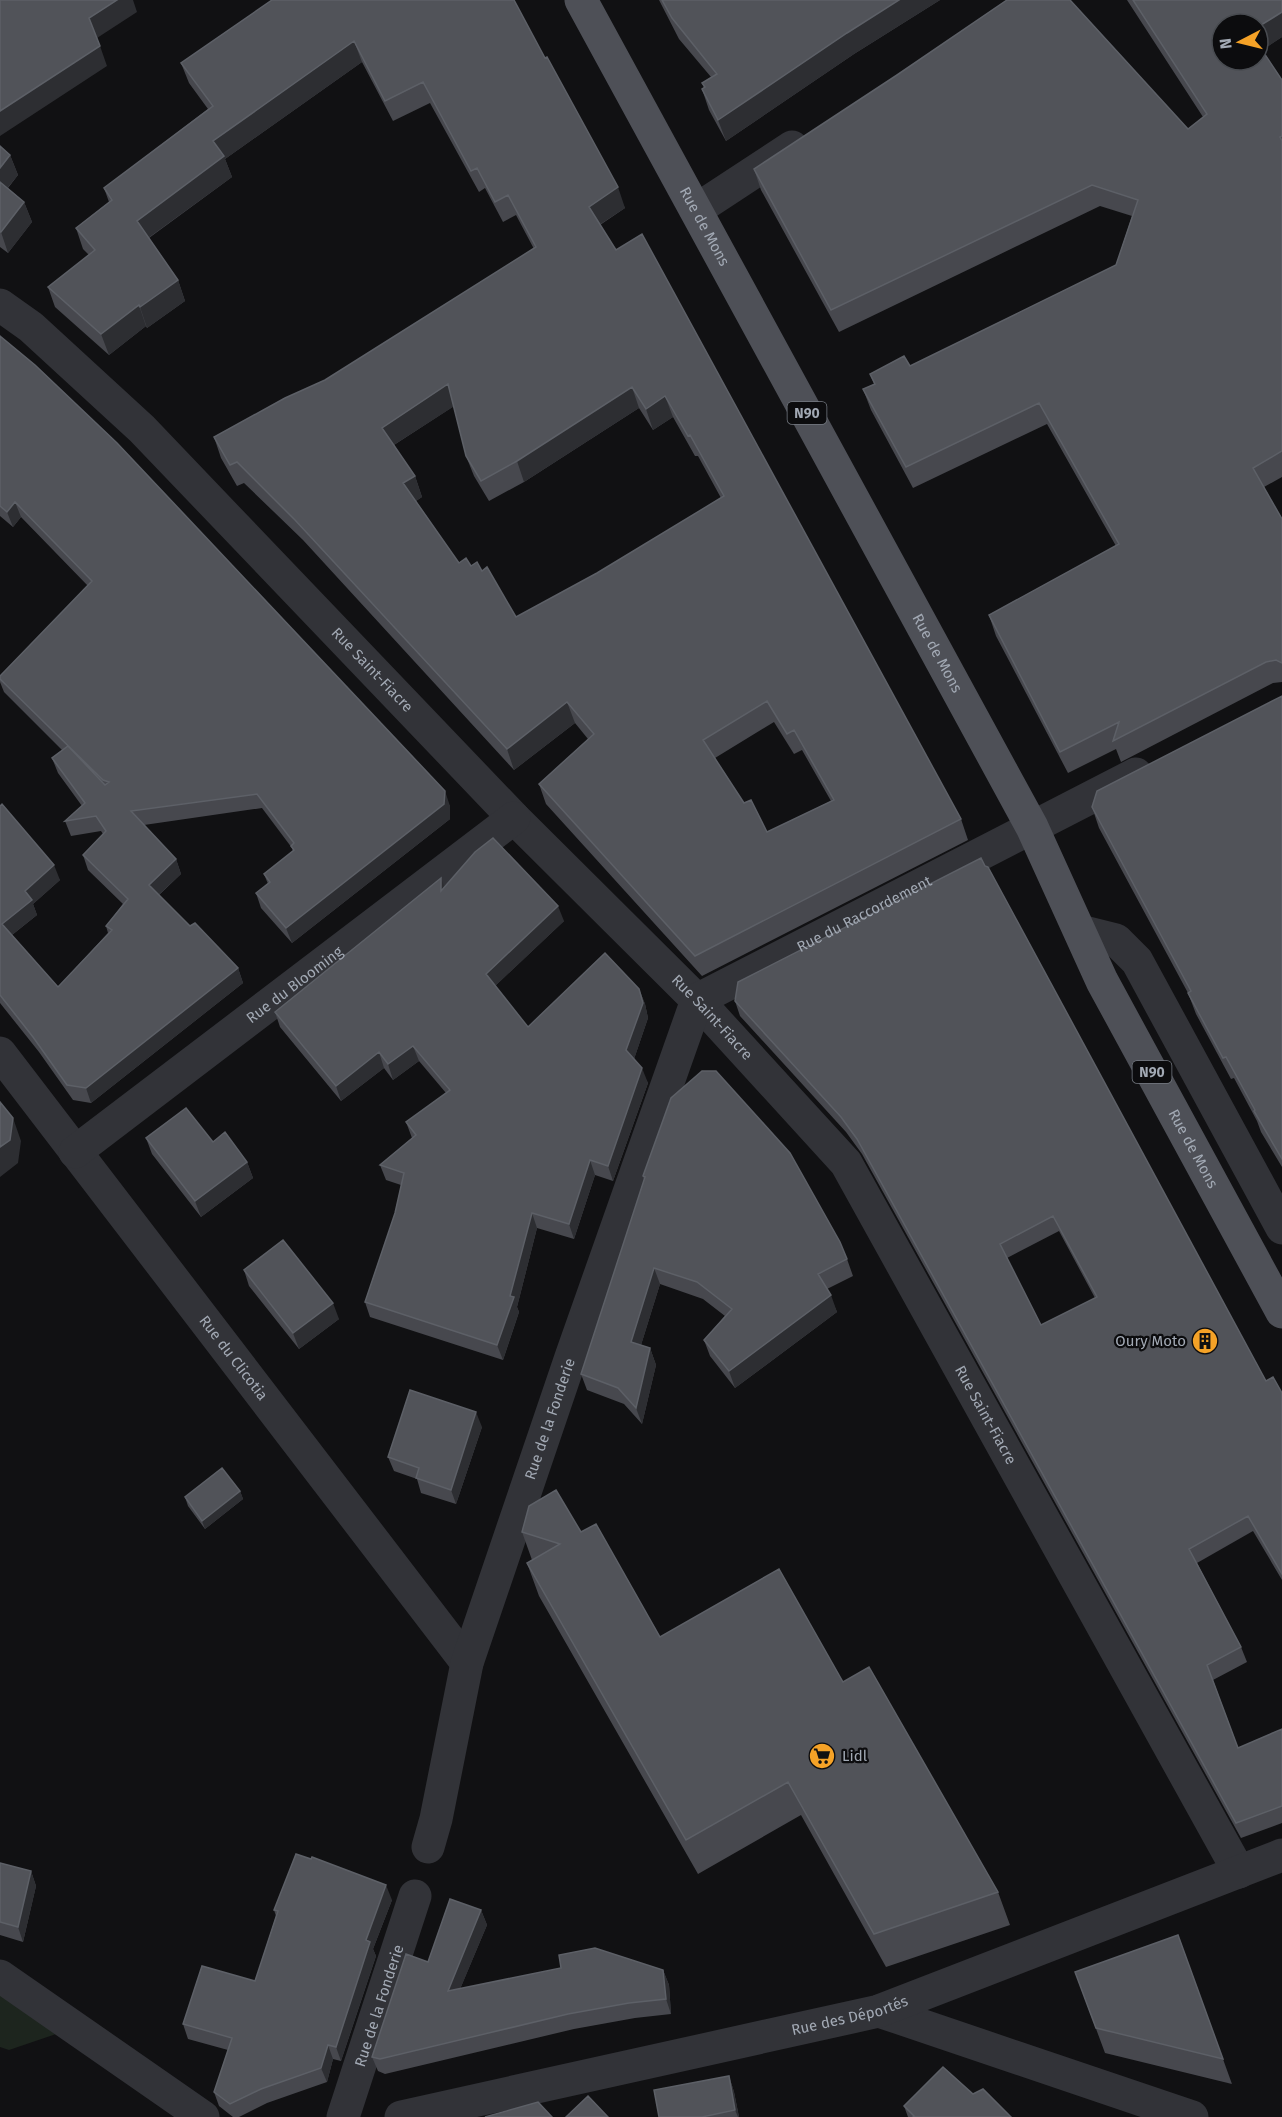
<svg xmlns="http://www.w3.org/2000/svg" width="1282" height="2117" viewBox="0 0 1282 2117" font-family="'Fira Sans',sans-serif">
  <rect width="100%" height="100%" fill="#111113"/>
  <path fill="#1d251e" d="M0,1992L62,2032L9,2050L0,2047Z"/>
  <g fill="none" stroke-linecap="round" stroke-linejoin="round">
    <g stroke="#323338" stroke-width="33">
      <path d="M696,210L792,147"/>
      <path id="s1" d="M0,305L31,327L142,429L514,818L697,1000L846,1163L1239,1872"/>
      <path d="M1080,931L1116,940L1137,961L1282,1228"/>
      <path id="s2" d="M0,1053L467,1663"/>
      <path id="s3" d="M75,1152L514,818"/>
      <path id="s4" d="M428,1847L436,1819L467,1663L571,1357L697,1000L1136,774"/>
      <path d="M0,1976L203,2117"/>
      <path d="M879,2011L1192,2117"/>
      <path id="s5" d="M343,2117L415,1896"/>
      <path id="s6" d="M401,2117L879,2011L1282,1855"/>
    </g>
    <path stroke="#4e5057" stroke-width="33" id="s7" d="M581,0L1032,827L1102,981L1282,1312"/>
  </g>
  <path fill="#47484e" fill-rule="evenodd" d="M272,0L545,58L625,208L600,225L961,819L968,840L702,976L546,804L539,784L588,739L575,723L514,770L303,540L244,483L237,486L221,458L214,437L325,380L534,249L516,215L503,222L485,188L479,192L430,103L393,121L362,62L225,159L232,177L149,238L178,280L185,301L147,328L146,326L109,355L55,307L48,287L89,255L83,249L76,228L109,202L104,188L208,109L189,83L181,63ZM454,406L466,456L474,476L489,501L524,482L639,408L653,430L673,417L695,456H698L721,498L597,573L516,617L482,571L459,563L416,501L422,497L415,476L394,445ZM774,722L794,754L802,750L831,801L767,832L744,803L715,758Z
    M659,0H940L854,54L726,141L709,110L702,89L704,88L702,83L711,77L679,39Z
    M1127,0H1282V37L1262,50L1282,80V477L1264,487L1282,519V682L1273,683L1121,762L1116,749L1068,773L996,636L989,615L1116,546L1047,424L913,488L871,410L863,389L874,384L870,374L910,366L1116,265L1132,216L1100,206L839,332L761,190L754,169L1188,129L1203,117Z
    M0,146L10,155L18,175L8,188L24,202L32,222L8,253L0,247Z
    M0,336L450,806V819L292,943L261,908L256,893L268,884L264,874L293,851L292,848L262,808L144,825L176,859L181,874L159,895L190,926L238,968L243,983L91,1103L73,1100L39,1052L0,1003V806L60,880L33,904L37,915L12,935L58,987L108,933L106,926L123,904L88,870L83,855L103,834L101,831L71,836L65,821L82,806L58,773L52,758L62,750L4,692L0,682V676L88,586L21,517L13,527L0,516Z
    M1282,696V1167L1261,1132L1257,1121L1234,1078L1231,1079L1196,1014L1188,993L1099,828L1092,807Z
    M981,858L1266,1381L1282,1393V1580L1253,1531L1197,1563L1241,1647L1247,1662L1213,1680L1238,1748L1282,1729V1823L1241,1838L862,1154L846,1132L740,1016L735,1001ZM1059,1231L1095,1298L1041,1325L1007,1258Z
    M445,887L564,921L495,986L528,1027L639,989L645,1004L648,1018L634,1059L648,1083L613,1181L595,1175L574,1239L537,1228L517,1307L519,1312L503,1360L370,1317L365,1302L395,1213L401,1185L386,1180L380,1165L412,1138L406,1122L446,1093L419,1061L393,1080L384,1068L341,1101L280,1027L275,1012Z
    M146,1138L213,1142L247,1162L253,1178L201,1217L152,1154Z
    M643,1176L847,1259L853,1276L827,1289L837,1312L735,1388L710,1356L704,1340L725,1316L703,1299L660,1284L641,1345L650,1348L656,1365L642,1424L624,1404L587,1390L581,1374L644,1180Z
    M244,1270L339,1319L299,1349L249,1286Z
    M482,1427L456,1504L421,1493L417,1479L394,1471L388,1457Z
    M240,1491L243,1499L205,1529L188,1506L185,1497Z
    M522,1532H581L660,1637L843,1682L998,1892L1010,1925L886,1967L801,1815L698,1874L539,1596L527,1563L532,1560Z
    M0,1863L31,1871L36,1886L23,1942L0,1935Z
    M392,1900L373,1949L376,1956L341,2061L333,2059L327,2082L267,2103L239,2117H233L219,2106L214,2092L228,2050L188,2039L183,2024L255,1981L276,1916L274,1910Z
    M481,1910L487,1925L460,1989L663,1970L669,1985L671,2014L635,2018L574,2029L385,2074L378,2071L372,2057L428,1962Z
    M1178,1935L1232,2084L1105,2053L1075,1972Z
    M729,2076L734,2092L739,2117H659Z
    M973,2094L1011,2117H908L904,2106Z"/>
  <path fill="#2d2e32" d="M117,0H133L137,12L97,38L89,18Z
    M899,0H940L854,54L726,141L718,120L847,33Z
    M1282,12V37L1258,53V27Z
    M354,41L362,62L225,159L232,177L144,241L137,221L213,141Z
    M100,46L107,66L0,136V111Z
    M10,155L18,175L0,197V168Z
    M618,187L625,208L596,227L589,207Z
    M24,202L32,222L8,253L1,232Z
    M178,280L185,301L147,328L140,307Z
    M139,305L146,326L109,355L101,334Z
    M448,384L456,405L389,448L382,428Z
    M632,387L639,408L524,482L517,461Z
    M665,396L673,417L653,430L646,409Z
    M415,476L422,497L411,504L403,483Z
    M15,502L21,517L13,527L7,512Z
    M567,702L575,723L514,770L507,749Z
    M445,791L450,806V819L292,943L286,928Z
    M176,859L181,874L154,899L149,885Z
    M54,865L60,880L33,904L37,915L8,938L2,924L25,891Z
    M441,878L447,893L441,891Z
    M558,906L564,921L492,989L486,974Z
    M238,968L243,983L91,1103L86,1088Z
    M639,989L645,1004L648,1018L632,1065L626,1050Z
    M413,1046L419,1061L393,1080L388,1064Z
    M379,1052L384,1068L341,1101L336,1086Z
    M642,1068L648,1083L613,1181L608,1166Z
    M13,1118L21,1141L18,1163L0,1177V1147Z
    M590,1160L595,1175L574,1239L569,1224Z
    M247,1162L253,1178L201,1217L195,1201Z
    M532,1213L537,1228L517,1307L519,1312L503,1360L497,1345Z
    M654,1268L660,1284L637,1358L631,1342Z
    M831,1295L837,1312L735,1388L729,1371Z
    M333,1303L339,1319L299,1349L293,1333Z
    M650,1348L656,1365L642,1424L636,1408Z
    M476,1412L482,1427L456,1504L451,1490Z
    M240,1491L243,1499L205,1529L202,1521Z
    M31,1871L36,1886L23,1942L18,1927Z
    M386,1885L392,1900L373,1949L376,1956L341,2061L336,2047L366,1940Z
    M481,1910L487,1925L453,2006L448,1991Z
    M663,1970L669,1985L671,2014L666,1999Z
    M328,2045L333,2059L327,2082L321,2068Z
    M729,2076L734,2092L739,2117H738L735,2110Z"/>
  <path fill="#515359" stroke="#5d6067" stroke-width="1.5" fill-rule="evenodd" d="M0,0H117L89,18L100,46L0,111Z
    M272,0H514L545,58L547,57L618,187L589,207L616,250L642,234L961,819L695,956L539,784L594,734L567,702L507,749L295,520L237,462L230,465L214,437L285,398L325,380L536,247L508,195L495,202L477,168L471,171L423,82L385,101L354,41L213,141L224,156L137,221L178,280L140,307L139,305L101,334L48,287L95,250L76,228L112,200L104,188L213,106L181,63ZM448,384L466,456L481,481L517,461L632,387L646,409L665,396L688,436L690,435L724,496L597,573L516,617L487,567L482,571L477,562L471,566L466,558L459,563L403,483L415,476L382,428ZM767,701L787,734L794,730L834,800L767,832L751,800L744,803L703,740Z
    M662,0H899L847,33L718,120L702,89L705,87L702,83L717,74L672,18Z
    M1007,0H1070L1188,129L1207,114L1133,0H1282V12L1258,27V24H1222V60H1258V44L1282,80V136L1280,137L1282,141V451L1253,468L1282,519V663L1276,660L1266,662L1113,741L1119,722L1060,752L989,615L1119,544L1039,403L906,467L863,389L875,384L870,374L904,356L910,366L1116,265L1138,200L1092,185L831,310L754,169L897,75Z
    M0,146L10,155L0,168Z
    M0,182L24,202L1,232H0Z
    M0,336L35,365L117,443L445,791L444,804L286,928L256,893L270,882L264,874L294,850L291,846L294,843L257,794L131,811L176,859L149,885L190,926L195,923L238,968L86,1088L67,1085L33,1037L0,995V806L2,804L54,865L25,891L32,900L2,924L58,987L112,930L106,926L128,899L83,855L106,831L96,816L65,821L85,803L52,758L68,746L105,785L109,782L103,780L0,679V676L92,581L15,502L7,512L0,506Z
    M1282,696V1159L1254,1111L1255,1110L1226,1057L1223,1058L1188,993L1191,991L1092,807L1097,791Z
    M493,838L558,906L486,974L528,1027L605,953L639,989L643,1003L626,1050L642,1068L608,1166L590,1160L569,1224L532,1213L510,1296L514,1297L497,1345L365,1302L395,1213L404,1173L380,1165L416,1135L406,1122L450,1090L413,1046L388,1064L379,1052L336,1086L275,1012L441,878V891L475,852Z
    M981,858L985,866L988,867L1266,1381L1273,1377L1282,1393V1574L1248,1516L1189,1549L1241,1647L1207,1665L1238,1748L1282,1729V1806L1236,1823L857,1139L841,1117L735,1001L738,982ZM1053,1216L1097,1297L1041,1325L1000,1244Z
    M702,1071H716L790,1153L840,1242L847,1259L818,1274L831,1295L729,1371L704,1340L732,1309L697,1282L654,1268L631,1342L650,1348L636,1408L618,1388L581,1374L645,1177L643,1176L671,1098Z
    M0,1102L13,1118L10,1140L0,1147Z
    M186,1108L213,1142L225,1132L247,1162L195,1201L146,1138Z
    M283,1240L333,1303L293,1333L244,1270Z
    M410,1390L476,1412L451,1490L416,1478L419,1468L388,1457Z
    M222,1468L240,1491L202,1521L185,1497Z
    M556,1490L581,1532L596,1524L660,1637L779,1569L843,1682L869,1667L998,1892L874,1934L788,1782L686,1840L527,1563L560,1544L522,1532L529,1506Z
    M296,1854L311,1859L312,1857L386,1885L366,1940L370,1942L336,2047L328,2045L321,2068L261,2089L230,2104L214,2092L232,2038L183,2024L202,1966L255,1981L278,1911L274,1910Z
    M0,1863L31,1871L18,1927L0,1922Z
    M450,1899L481,1910L448,1991L561,1968L559,1955L595,1948L663,1970L666,1999L629,2003L568,2014L380,2059L372,2057L406,1954L428,1962Z
    M1178,1935L1223,2059L1096,2028L1075,1972Z
    M943,2067L973,2094L983,2089L1011,2117H913L914,2116L904,2106Z
    M729,2076L735,2110L702,2117H659L654,2090Z
    M588,2096L608,2117H566Z
    M538,2102L552,2117H485Z"/>
  <defs>
    <g id="building-disc" transform="scale(1.35)"><circle r="9.5" fill="#f5a227" stroke="#0c0c0e"/><path d="M-4-6H4V6H1V3H-1V6H-4ZM-2.5-4.3h1.7v1.8h-1.7ZM.8-4.3h1.7v1.8H.8ZM-2.5-1h1.7V.8h-1.7ZM.8-1h1.7V.8H.8Z" fill="#111"/></g>
    <g id="supermarket-disc" transform="scale(1.35)"><circle r="9.5" fill="#f5a227" stroke="#0c0c0e"/><path d="M-6-5.5h2.5l.6 2H6L4.5 2H-2.5L-4.4-4H-6ZM-1.5 3.2a1.3 1.3 0 1 0 .1 0ZM3 3.2a1.3 1.3 0 1 0 .1 0Z" fill="#111"/></g>
  </defs>
  <g fill-rule="evenodd">
    <use href="#building-disc" x="1205" y="1341"/>
    <use href="#supermarket-disc" x="822" y="1756"/>
  </g>
  <g text-anchor="middle" dominant-baseline="central" stroke-width="4.5" stroke-linejoin="round" paint-order="stroke">
    <g fill="#0c0c0e" stroke="#757a82" stroke-width="1.5">
      <rect x="787.5" y="402" width="39" height="22" rx="4.5"/>
      <rect x="1132.5" y="1061" width="39" height="22" rx="4.5"/>
    </g>
    <g font-size="14" font-weight="bold" fill="#a2a9b4">
      <text x="807" y="413">N90</text>
      <text x="1152" y="1072">N90</text>
    </g>
    <g font-size="15" fill="#a2a9b4" stroke="#0c0c0e">
      <text stroke="none"><textPath href="#s7" startOffset="258">Rue de Mons</textPath></text>
      <text stroke="none"><textPath href="#s7" startOffset="744">Rue de Mons</textPath></text>
      <text stroke="none"><textPath href="#s1" startOffset="522">Rue Saint-Fiacre</textPath></text>
      <text stroke="none"><textPath href="#s4" startOffset="1078">Rue du Raccordement</textPath></text>
      <text stroke="none"><textPath href="#s3" startOffset="276">Rue du Blooming</textPath></text>
      <text stroke="none"><textPath href="#s1" startOffset="1008">Rue Saint-Fiacre</textPath></text>
      <text stroke="none"><textPath href="#s7" startOffset="1302">Rue de Mons</textPath></text>
      <text stroke="none"><textPath href="#s2" startOffset="384">Rue du Clicotia</textPath></text>
      <text stroke="none"><textPath href="#s1" startOffset="1494">Rue Saint-Fiacre</textPath></text>
      <text stroke="none"><textPath href="#s4" startOffset="446">Rue de la Fonderie</textPath></text>
      <text stroke="none"><textPath href="#s5" startOffset="117">Rue de la Fonderie</textPath></text>
      <text stroke="none"><textPath href="#s6" startOffset="460">Rue des Déportés</textPath></text>
    </g>
    <g font-size="15" fill="#a2a9b4" stroke="#0c0c0e" text-anchor="end">
      <text x="1186" y="1341">Oury Moto</text>
      <text x="842" y="1756" text-anchor="start">Lidl</text>
    </g>
  </g>
  <g transform="translate(1240 42) rotate(263)"><circle r="28" fill="#0c0c0e" stroke="#484b50" stroke-width="1.5"/>
  <path d="M0-4.5L10 22L0 15L-10 22Z" fill="#f5a227"/>
  <text y="-9" font-size="16" font-weight="bold" text-anchor="middle" fill="#a2a9b4">N</text>
  </g>
</svg>
